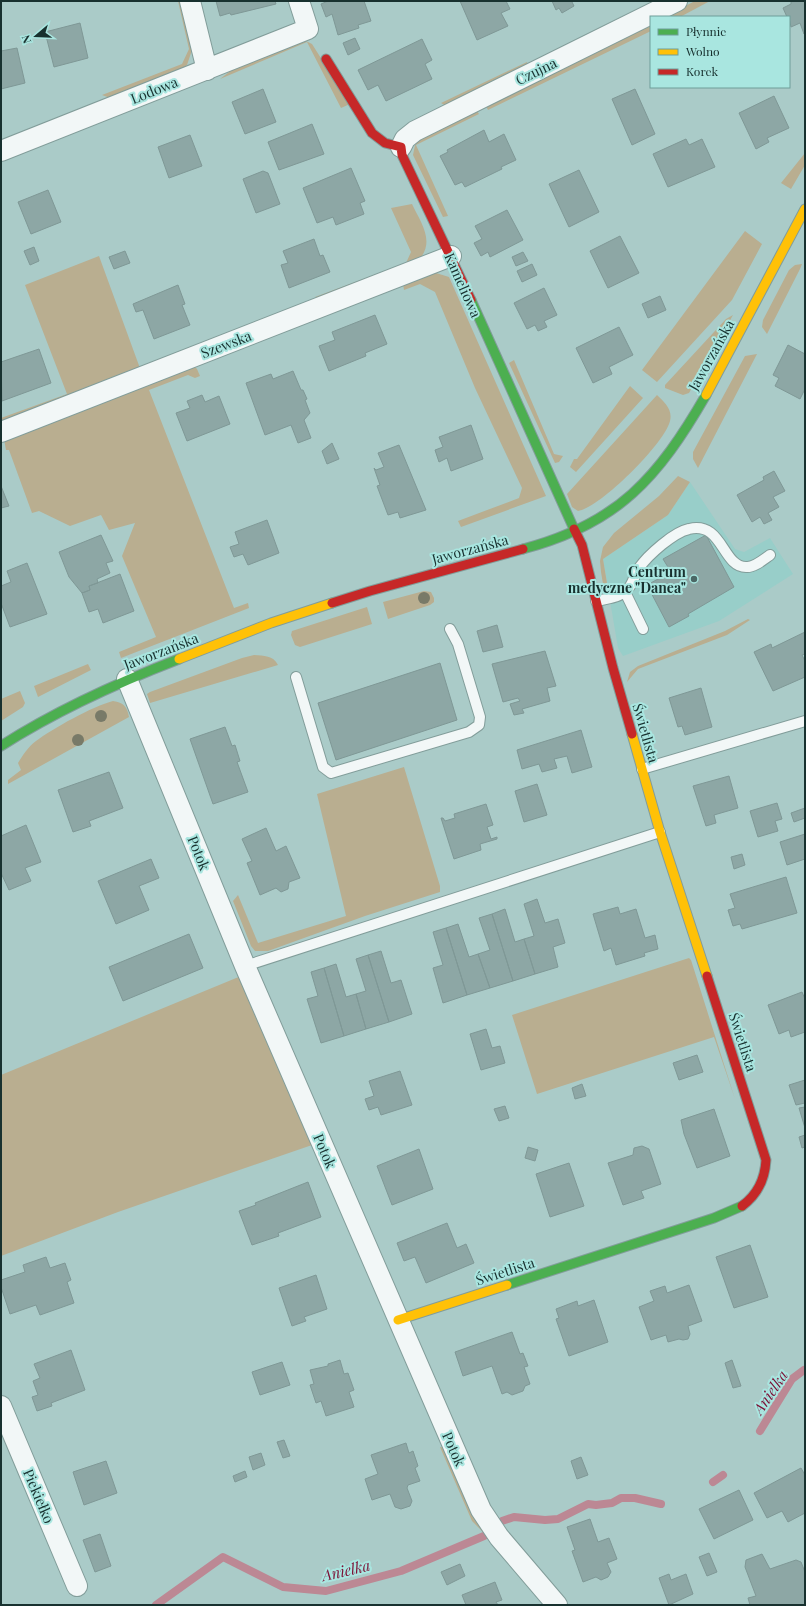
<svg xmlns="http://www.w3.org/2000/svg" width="806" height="1606" viewBox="0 0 806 1606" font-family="'Playfair Display',serif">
  <rect width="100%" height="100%" fill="#aacbc8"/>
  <path fill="#98cec9" d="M690,482L735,549L744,552L770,538L793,574L719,621L623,656L618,648L603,559L668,515Z"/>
  <path fill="#b9ae90" d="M178,1H184L193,47L187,65L176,73L113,99L102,95L182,64L189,49Z
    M695,1H710L680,17H664Z
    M651,23V31L488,110L485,104Z
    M304,40L312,44L350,104L341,108L307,42L220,79L233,69Z
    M527,62L528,67L446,106L441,103Z
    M476,109L479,114L416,145L448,216L443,217L413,155L415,145L420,138Z
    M805,153V165L791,189L781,183Z
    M412,204C421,223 436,242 418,261L325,298L315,297L406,263L411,252L391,208Z
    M745,231L762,244L732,300L657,382L642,370Z
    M99,256L141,371L13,420L1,421V418L67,394L25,285Z
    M802,264L800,269L767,334L762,327L763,320L789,270L795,265Z
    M436,273L449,277L546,496L461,527L458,521L519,498L522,488L475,388L435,292L420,284L404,290L403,284L426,274Z
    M733,315L689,393L683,395L665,388V385L726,319Z
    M757,354L698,468L693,459V452L745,356Z
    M514,360L554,454L563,456L559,462L555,463L509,363Z
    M193,365L197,369L200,376L195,378L188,375L149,390L234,608L248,603L249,608L121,658L119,652L156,637L122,556L135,523L109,530L101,515L70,526L39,511L32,513L9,450H6L4,439Z
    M630,386L643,398L576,472L570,467L574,459H577Z
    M657,395C664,402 673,409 670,421C665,443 600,508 578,511L572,507L567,494Z
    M678,476L690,482L668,515L603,559L608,589L603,584L601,572L600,561L603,547L614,533L659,496Z
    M424,591L431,592L434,598V602L430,605L388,619L383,602Z
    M367,607L372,624L300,647L295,645L291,635L292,631Z
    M748,619L750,620L727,635L638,669L627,682L630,672L638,666L725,631Z
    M254,655C264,656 273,655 278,665L150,703L147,694L150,692L242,658Z
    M88,664L91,670L38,697L34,686Z
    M20,691L25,703L23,707L1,721V699Z
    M113,701C124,703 127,706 129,717L8,784V780L21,770L18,763C23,755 28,747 36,741C52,729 93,706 113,701Z
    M404,767L440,886V892L365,916L268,951H255L251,946L233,901L238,895L258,943L346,916L317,794Z
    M689,958L691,960L735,1099L714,1037L537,1094L512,1015Z
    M241,976L304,1126L315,1144L118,1212L1,1256V1075Z
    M440,1447L446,1448L489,1538L472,1521Z"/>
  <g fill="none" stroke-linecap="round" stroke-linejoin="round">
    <path stroke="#bc8894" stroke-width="8" d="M760,1431L792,1379L804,1370
      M713,1482L723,1475
      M502,1521L514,1517L545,1520L558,1519L588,1504L596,1505L612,1503L621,1498H635L661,1504
      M156,1605L223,1557L283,1587L326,1591L401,1571L484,1536"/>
  </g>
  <path fill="#8da7a5" stroke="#7f9896" d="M216,1H275L276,4L231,15L230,13L220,16Z
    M364,1L371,21L358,25L359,28L338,35L332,14L326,17L321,4L328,1Z
    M460,1H506L510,9L501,13L508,26L477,40Z
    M552,1H573L572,2L574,6L562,13L559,8L556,10Z
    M791,1H805L804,34L800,23L791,27L789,17H787L783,8L791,4Z
    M80,23L88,58L54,67L45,32Z
    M355,38L360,49L348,55L343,43Z
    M422,39L432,60L425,64L432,79L386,101L378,85L368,90L358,70Z
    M17,48L25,83L1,89V51Z
    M263,89L276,122L245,134L232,102Z
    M635,89L655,134L632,145L612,99Z
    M774,96L789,128L767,138L769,142L756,149L739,113Z
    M312,124L324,154L279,170L268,142Z
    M484,130L489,142L504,134L516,160L501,167L502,169L465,187L462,182L455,185L440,156L448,152L447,150Z
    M190,135L202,166L169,178L158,147Z
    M686,139L689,145L702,139L715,167L668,187L653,154Z
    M351,168L365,201L360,203L364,214L336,225L333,217L317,223L303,188Z
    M579,170L599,212L569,227L549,184Z
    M263,171L268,173L280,204L256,213L243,179Z
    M48,190L61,222L31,234L18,202Z
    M507,210L523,240L490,257L488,252L481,256L474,243L482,239L475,226Z
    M620,236L639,273L608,288L590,251Z
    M314,239L320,256L323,255L330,272L289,288L281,265L288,263L283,251Z
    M34,247L39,261L30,265L24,251Z
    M125,251L130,263L114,269L109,257Z
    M523,252L528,261L516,266L512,257Z
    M532,264L537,275L522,282L517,271Z
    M178,285L185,304L182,305L190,325L154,339L143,310L136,312L133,304Z
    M544,288L557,315L544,321L547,327L538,331L535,325L527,329L514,303Z
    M660,296L666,310L648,318L642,304Z
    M375,315L387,344L365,353L366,356L329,371L319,346L335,340L332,332Z
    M619,327L633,355L609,367L612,374L593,383L576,348Z
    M788,345L805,354V389L800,399L775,386L779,378L773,375Z
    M39,349L51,383L2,401L1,362Z
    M293,371L301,390H303L307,399L305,400L310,413L304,420L311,438L298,443L291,425L265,435L246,383L271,374L273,379Z
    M202,395L205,402L219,396L230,424L187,441L176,413L190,408L187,401Z
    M471,425L483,459L451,471L447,458L439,462L435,450L443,447L439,437Z
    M332,443L339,459L327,464L322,451Z
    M399,445L426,510L400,518L398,512L388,515L377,486L380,485L374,468L376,470L384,467L378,453Z
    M774,471L785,491L773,497L779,507L768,513L772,520L764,524L760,517L752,522L737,495L764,480L763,477Z
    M1,486L9,506L1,508Z
    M267,520L279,553L248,565L243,554L234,557L230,547L239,544L235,532Z
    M101,535L113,561L106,563L110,573L97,579L98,583L89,586L90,590L82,593L69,577L59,552Z
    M706,535L734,587L688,614L689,616L669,627L647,585L671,572L663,559Z
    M27,563L47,614L10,627L1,603V586L11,582L7,571Z
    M120,574L134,611L103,623L98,609L89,612L82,593L90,590L89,586Z
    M497,625L503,647L483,652L477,631Z
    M805,632V654L802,655L805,661V677L773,691L754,652L771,644L772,648Z
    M545,651L556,686L547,688L550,701L522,709L524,713L514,715L510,704L520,701L518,698L503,702L492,664Z
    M440,663L457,720L336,760L318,703Z
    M701,688L712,727L685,735L682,726L678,727L669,698Z
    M225,727L232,746L235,745L240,761L237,762L248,792L213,804L190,739Z
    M581,730L592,767L572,773L567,756L554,759L557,768L542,772L539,764L522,769L517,750Z
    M109,772L123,808L89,821L91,826L73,832L58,790Z
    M729,776L738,808L714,815L716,823L706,826L693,786Z
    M537,784L547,815L524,822L515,791Z
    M777,803L782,819L775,821L778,831L758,837L750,811Z
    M486,804L493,825L487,827L491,839L497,837V839L480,844L481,850L454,859L441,818H443L445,821L455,818L454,814Z
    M805,808V818L794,822L791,813Z
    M26,825L41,862L25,868L31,881L9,890L1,873V836Z
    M266,828L276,851L286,846L300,878L289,882L288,889L281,892L276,888L260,895L247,863L252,861L242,839Z
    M805,834V859L787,865L780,842Z
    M742,854L745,865L734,869L731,857Z
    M151,859L159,878L139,886L149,910L116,924L98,881Z
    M786,877L797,913L742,929L740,924L733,926L728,910L735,908L730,894Z
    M537,899L545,923L558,919L565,943L553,947L558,967L535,974L524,939L534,936L524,904Z
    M618,907L620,914L636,909L645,938L655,935L658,949L644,953L645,956L616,965L611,948L604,951L593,914Z
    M505,909L515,942L524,939L535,974L513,981L492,914Z
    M492,914L513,981L490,988L478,954L490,950L479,918Z
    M458,924L469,957L478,954L490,988L467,995L446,928Z
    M446,928L467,995L443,1003L433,968L443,965L433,932Z
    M189,934L203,968L123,1001L109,967Z
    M381,951L391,983L401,980L412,1014L389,1022L368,955Z
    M368,955L389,1022L366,1029L356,994L366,991L356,959Z
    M336,964L346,997L356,994L366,1029L344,1036L324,968Z
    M324,968L344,1036L321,1043L307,999L318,996L311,972Z
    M802,992L805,999V1032L791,1037L789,1030L779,1034L768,1005Z
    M486,1029L492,1048L500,1046L505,1063L481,1070L470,1034Z
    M697,1055L703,1072L679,1080L673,1063Z
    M400,1071L412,1105L381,1115L378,1107L369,1110L365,1099L374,1096L369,1081Z
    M805,1080V1103L796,1105L789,1085Z
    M582,1084L586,1096L575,1099L572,1088Z
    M505,1106L509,1118L499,1121L494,1109Z
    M805,1107V1128L799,1108Z
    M714,1109L730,1156L697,1168L684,1134L681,1120Z
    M805,1135V1147L802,1148L799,1137Z
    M642,1146L649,1149L661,1184L641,1191L644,1198L623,1205L608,1163L633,1155L634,1148Z
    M528,1147L538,1150L535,1161L525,1158Z
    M419,1149L433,1189L392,1205L377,1166Z
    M569,1163L584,1206L550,1217L536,1174Z
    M308,1182L321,1217L278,1233L279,1236L252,1245L239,1211L256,1205L255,1203Z
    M447,1223L457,1248L466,1244L474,1263L426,1283L415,1257L404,1261L397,1243Z
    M750,1245L768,1297L734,1308L716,1257Z
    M46,1257L50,1268L65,1263L71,1280L67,1282L74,1303L40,1315L36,1305L10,1314L1,1287V1280L25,1272L23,1265Z
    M316,1275L327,1309L304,1317L306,1321L292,1326L279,1288Z
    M689,1285L702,1321L688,1326L690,1334L688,1339L683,1340L679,1339L668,1342L666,1335L651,1340L639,1307L654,1301L650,1291L665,1286L667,1293Z
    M594,1300L608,1342L569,1356L556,1319L559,1318L556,1309L577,1301L578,1306Z
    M512,1332L520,1354L523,1353L528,1366L524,1367L530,1384L525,1386L523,1391L512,1395L507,1392L502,1394L492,1366L463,1376L455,1352Z
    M71,1350L85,1390L51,1403L52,1406L37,1411L32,1397L38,1395L33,1381L40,1378L34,1364Z
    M340,1360L344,1374L348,1373L354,1390L349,1392L354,1407L326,1416L321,1401L316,1403L310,1385L314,1384L310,1370L328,1366V1364Z
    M732,1360L741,1386L733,1388L725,1363Z
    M282,1362L290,1385L260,1395L252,1372Z
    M284,1440L290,1456L283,1458L277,1442Z
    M406,1443L409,1453L413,1451L418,1466L415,1468L420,1481L408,1485L407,1488L412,1501L410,1506L401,1509L395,1507L390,1494L372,1500L365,1479L378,1474L371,1455Z
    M261,1453L265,1465L253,1470L249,1457Z
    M581,1457L588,1475L577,1479L571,1461Z
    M106,1461L117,1493L84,1505L73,1472Z
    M801,1468L805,1475V1513L788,1522L782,1511L767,1518L754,1493Z
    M245,1471L247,1477L235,1482L233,1476Z
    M739,1490L753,1520L714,1539L699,1509Z
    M590,1519L598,1542L609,1538L617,1559L607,1563L611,1572L608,1577L601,1580L596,1577L583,1582L572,1551L575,1550L567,1527Z
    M100,1534L111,1566L95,1572L83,1540Z
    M709,1553L717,1572L707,1576L699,1557Z
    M762,1554L770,1569L796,1560L801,1562L805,1572V1605H750L748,1598L756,1596L745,1567L746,1560Z
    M460,1564L465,1576L447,1585L441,1572Z
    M669,1574L671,1580L686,1574L693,1594L669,1605L659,1578Z
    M495,1582L502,1600L496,1602L498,1605H466L462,1595Z"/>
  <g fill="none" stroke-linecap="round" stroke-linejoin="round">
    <g stroke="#829d9a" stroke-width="12">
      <path id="lane" d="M625,592L643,629
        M596,601C605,599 618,598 625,592C633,586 634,575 639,568C648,555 674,532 689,529C723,521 722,567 746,567C754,568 764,559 770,555
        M296,677L323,767L331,773L469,732L479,725L480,717L458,644L450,629
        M642,769L805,721
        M245,966L660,832"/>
    </g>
    <g stroke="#829d9a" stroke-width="22">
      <path id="street" d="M190,1L207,70
        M401,147L405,139L415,131L677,1
        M1,151L308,29L299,1
        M1,432L451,256
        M127,679L245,966L481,1510L499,1537L557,1605
        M1,1406L77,1586"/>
    </g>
    <g stroke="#829d9a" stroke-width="11">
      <path id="fast" d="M471,300L574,529
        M523,549C618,524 658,478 706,395
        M1,746C57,710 117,683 179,659
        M507,1285L714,1218L742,1206"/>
    </g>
    <g stroke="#829d9a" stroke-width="11">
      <path id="slow" d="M706,395L805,209
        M179,659L271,623L332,603
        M632,734L660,832L707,976
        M398,1320L507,1285"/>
    </g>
    <g stroke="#829d9a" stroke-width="11">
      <path id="jam" d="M326,59L372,133L385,143L401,147L402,155L471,300
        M574,529L582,545L613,668L632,734
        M332,603L370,591L523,549
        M707,976L766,1160C765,1179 757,1195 742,1206"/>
    </g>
    <use href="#lane" stroke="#f2f7f7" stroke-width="10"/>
    <use href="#street" stroke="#f2f7f7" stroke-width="20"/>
    <use href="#fast" stroke="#4caf50" stroke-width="9"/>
    <use href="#slow" stroke="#ffc107" stroke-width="9"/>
    <use href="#jam" stroke="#c62828" stroke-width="9"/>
  </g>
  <g fill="#787a68">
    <circle cx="424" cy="598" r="6"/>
    <circle cx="101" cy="716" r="6"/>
    <circle cx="78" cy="740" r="6"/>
  </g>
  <circle fill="#4b6765" stroke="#a9e6e0" stroke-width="1.5" cx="694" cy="579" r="4"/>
  <g text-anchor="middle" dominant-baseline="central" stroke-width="4" stroke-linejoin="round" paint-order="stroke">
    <g font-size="14" fill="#18312f" stroke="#a9e6e0">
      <text transform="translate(536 71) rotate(-26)">Czujna</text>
      <text transform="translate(154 90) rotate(-22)">Lodowa</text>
      <text transform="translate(463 285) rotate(66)">Kameliowa</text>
      <text transform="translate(226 344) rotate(-21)">Szewska</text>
      <text transform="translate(711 355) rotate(-61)">Jaworzańska</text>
      <text transform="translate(470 549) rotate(-15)">Jaworzańska</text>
      <text transform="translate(161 651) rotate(-21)">Jaworzańska</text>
      <text transform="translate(646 733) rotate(74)">Świetlista</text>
      <text transform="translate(199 853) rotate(68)">Potok</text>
      <text transform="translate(743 1042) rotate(72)">Świetlista</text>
      <text transform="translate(325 1151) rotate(67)">Potok</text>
      <text transform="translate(505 1271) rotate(-18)">Świetlista</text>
      <text transform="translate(454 1449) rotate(66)">Potok</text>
      <text transform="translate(39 1496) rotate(67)">Piekiełko</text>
    </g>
    <g font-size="14" font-weight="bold" fill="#18312f" stroke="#a9e6e0" text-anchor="end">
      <text x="686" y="571">Centrum<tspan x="686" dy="16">medyczne "Danea"</tspan></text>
    </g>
    <g font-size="15" font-style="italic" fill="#7c0f34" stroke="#a9e6e0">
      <text transform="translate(770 1392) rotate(-56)">Anielka</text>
      <text transform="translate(346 1570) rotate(-13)">Anielka</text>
    </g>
  </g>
  <rect width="806" height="1606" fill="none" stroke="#18312f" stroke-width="4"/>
  <rect x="650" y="16" width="140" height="72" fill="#a9e6e0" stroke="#6f9e99"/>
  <rect x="658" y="29" width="20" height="6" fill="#4caf50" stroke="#6f9e99"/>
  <text x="686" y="36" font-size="12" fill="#18312f">Płynnie</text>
  <rect x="658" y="49" width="20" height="6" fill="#ffc107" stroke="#6f9e99"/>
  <text x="686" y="56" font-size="12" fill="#18312f">Wolno</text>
  <rect x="658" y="69" width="20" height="6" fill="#c62828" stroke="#6f9e99"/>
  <text x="686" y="76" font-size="12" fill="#18312f">Korek</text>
  <g transform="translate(36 36) rotate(251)" stroke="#a9e6e0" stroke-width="3" paint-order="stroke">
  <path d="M0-3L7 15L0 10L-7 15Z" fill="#18312f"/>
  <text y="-6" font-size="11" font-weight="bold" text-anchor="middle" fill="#18312f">N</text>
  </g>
</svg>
